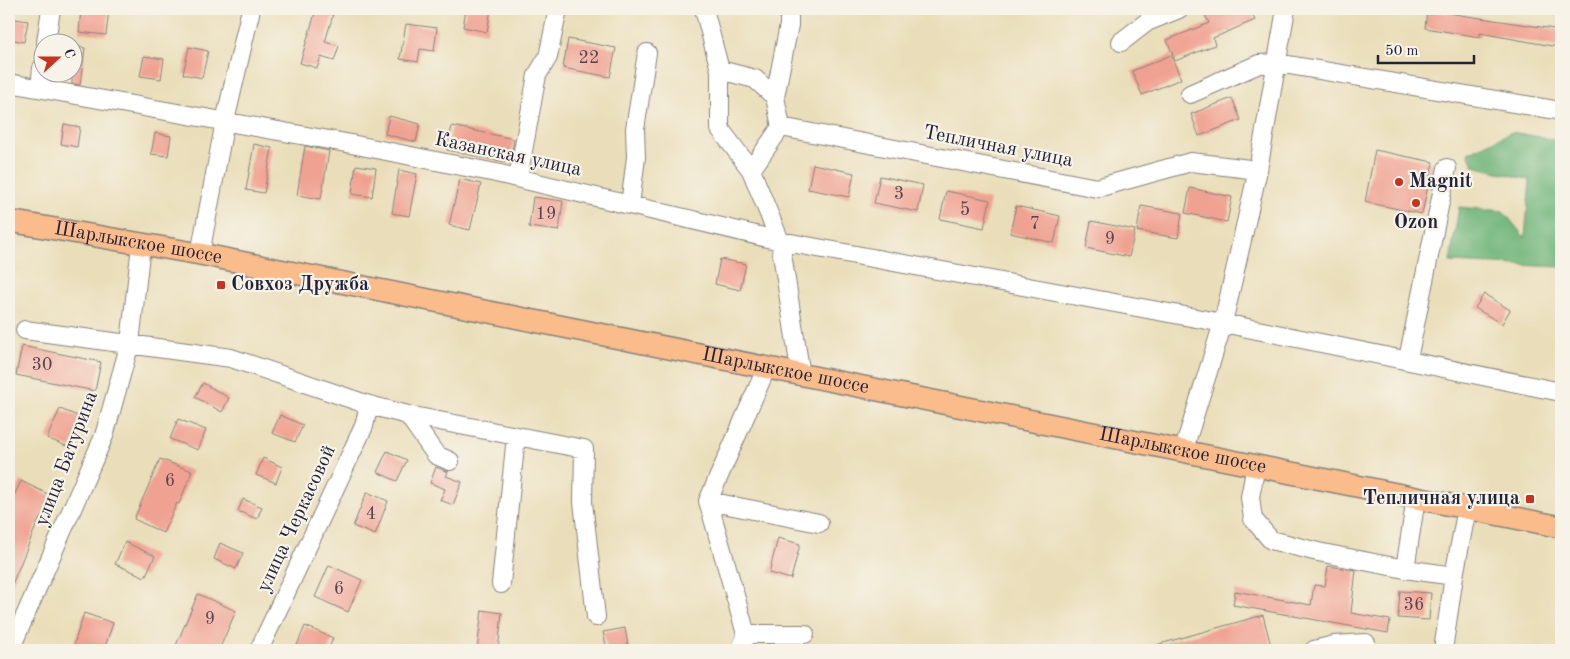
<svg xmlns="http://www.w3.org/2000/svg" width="1570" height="659" viewBox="0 0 1570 659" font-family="'Old Standard TT',serif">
  <rect width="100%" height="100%" fill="#f7f3e8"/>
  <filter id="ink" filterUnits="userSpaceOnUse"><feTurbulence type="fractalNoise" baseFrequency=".02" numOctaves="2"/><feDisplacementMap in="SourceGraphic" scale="10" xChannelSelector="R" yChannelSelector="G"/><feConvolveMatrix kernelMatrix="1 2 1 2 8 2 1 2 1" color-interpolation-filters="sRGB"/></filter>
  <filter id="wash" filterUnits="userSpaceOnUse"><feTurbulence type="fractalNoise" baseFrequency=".0096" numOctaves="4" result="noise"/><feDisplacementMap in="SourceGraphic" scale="20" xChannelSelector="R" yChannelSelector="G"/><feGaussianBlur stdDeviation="1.12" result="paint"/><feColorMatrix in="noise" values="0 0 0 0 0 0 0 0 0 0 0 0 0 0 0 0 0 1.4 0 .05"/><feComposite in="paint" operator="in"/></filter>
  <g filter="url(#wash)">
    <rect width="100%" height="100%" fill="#eadeba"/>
    <path fill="#6eb478" stroke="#486b5a" d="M1512,132L1561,141V267L1450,262L1459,207L1503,211L1525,238L1530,180L1474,166L1468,153Z"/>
    <g id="blocks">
      <path fill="#f0a292" d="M81,9L109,10L106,35L79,32Z
        M466,9H491L487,32L463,27Z
        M1220,9H1250L1255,20L1213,38L1215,45L1175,61L1167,40L1209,23L1205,15Z
        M316,10L333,15L325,42L339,46L334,61L321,57L317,68L300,63Z
        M1427,10L1561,30L1558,47L1480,33V37L1425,28Z
        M9,18L28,21L24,42L9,39Z
        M406,24L437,28L434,51L420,49L418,62L400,59Z
        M568,39L616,48L610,77L563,68Z
        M72,46L85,48L80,85L72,84Z
        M189,47L208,51L202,78L183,74Z
        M1171,55L1181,79L1142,95L1132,71Z
        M144,56L164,59L161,79L140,76Z
        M1232,98L1241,120L1199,136L1191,114Z
        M389,116L420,124L416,142L385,134Z
        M64,124L80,127L77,147L61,144Z
        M452,126L514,139L510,163L447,150Z
        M155,133L171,136L168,156L151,154Z
        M254,144L272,148L264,193L246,190Z
        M305,146L329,151L321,199L297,195Z
        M1375,150L1433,162L1422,214L1365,202Z
        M813,164L854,173L849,197L808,189Z
        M356,165L376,168L372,197L352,194Z
        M399,170L417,174L409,216L392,213Z
        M880,176L923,185L918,212L874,203Z
        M460,179L481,184L470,230L449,225Z
        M1190,188L1232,197L1227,222L1185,213Z
        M946,191L990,200L984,228L940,219Z
        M533,197L563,201L559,231L529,227Z
        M1016,206L1060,216L1054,243L1010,233Z
        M1141,206L1182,213L1178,238L1137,231Z
        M1091,221L1135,230L1129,257L1086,248Z
        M720,259L746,264L740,290L715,284Z
        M1484,294L1510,310L1502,324L1475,308Z
        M22,346L101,362L95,391L16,375Z
        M203,383L229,398L222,412L195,397Z
        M60,409L83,418L71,448L47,438Z
        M280,415L303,425L295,442L272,433Z
        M178,419L206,430L198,450L170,439Z
        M387,451L407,460L397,481L377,472Z
        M263,458L282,467L276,483L256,475Z
        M160,459L192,471L179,504L177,503L163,533L134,519Z
        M436,467L448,472L446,476L462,482L453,505L440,500L445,489L430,483Z
        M21,481L52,496L36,526L9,592V506Z
        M367,492L388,501L375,535L353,526Z
        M243,499L262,507L257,519L238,511Z
        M778,538L800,544L791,579L769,573Z
        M125,542L155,556L145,577L115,564Z
        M220,543L243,553L236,569L214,559Z
        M329,565L362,580L348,612L315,597Z
        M1328,566L1356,570L1351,613L1390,620L1388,633L1233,605L1235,591L1311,605L1314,585L1325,586Z
        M1400,591L1431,593L1429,620L1398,618Z
        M198,594L236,611L219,650H174Z
        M482,610L502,613L498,650H477Z
        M84,613L113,623L104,650H72Z
        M1263,615L1272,650H1150L1149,647Z
        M305,626L333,638L328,650H295Z
        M625,628L629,650H607L603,632Z"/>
    </g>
  </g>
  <g filter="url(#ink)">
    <use href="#blocks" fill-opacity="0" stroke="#86807a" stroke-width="1"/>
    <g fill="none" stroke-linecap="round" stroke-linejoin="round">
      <g stroke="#86807a" stroke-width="20">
        <path id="minor" d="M704,9L720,70V129L751,170L780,241L801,376
          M46,42L51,9
          M1121,42L1147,22L1179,9
          M720,70L755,79L775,97
          M9,83L346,143L496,173L780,241L1223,323L1561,392
          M40,88L42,68
          M1190,94L1259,64L1277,63L1561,111
          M781,127L775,97L789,25V9
          M751,170L781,127L1097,188L1191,162L1258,170
          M518,178L537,75L548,57L558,9
          M630,205L636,157L635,129L647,53
          M200,254L225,121L251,9
          M25,330L231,358L369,405L408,415L584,449L583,502L596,617
          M1408,359L1447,168
          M766,369L708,501L746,634H805
          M408,415L436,455L450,461
          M1183,452L1223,323L1258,170L1286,9
          M1256,466L1250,497L1253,519L1271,540L1318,552L1405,569
          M1416,498L1405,569L1454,576L1443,650
          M708,501L819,523
          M1454,576L1467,508
          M501,584L516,436
          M10,650L104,436L130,343L141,245
          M259,650L364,426L369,405
          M741,650L746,634
          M1314,650L1334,645L1366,643L1365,650"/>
      </g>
      <g stroke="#86807a" stroke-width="24">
        <g id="major">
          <path id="s1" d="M9,221L200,254L1561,527"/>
        </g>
      </g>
      <use href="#minor" stroke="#fff" stroke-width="18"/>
      <use href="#major" stroke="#fabc8b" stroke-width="21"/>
    </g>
  </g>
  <g fill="#c8321e" stroke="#f7f3e8" stroke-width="2">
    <circle cx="1399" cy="182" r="5"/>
    <circle cx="1416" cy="203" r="5"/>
    <rect x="216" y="280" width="10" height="10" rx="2.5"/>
    <rect x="1525" y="494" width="10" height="10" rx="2.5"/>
  </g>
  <g text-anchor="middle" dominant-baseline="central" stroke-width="4.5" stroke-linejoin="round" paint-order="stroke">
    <g font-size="18" fill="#564251">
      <text x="589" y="58">22</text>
      <text x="899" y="194">3</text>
      <text x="965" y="210">5</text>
      <text x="546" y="214">19</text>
      <text x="1035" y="224">7</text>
      <text x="1110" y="239">9</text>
      <text x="42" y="365">30</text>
      <text x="170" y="481">6</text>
      <text x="371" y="514">4</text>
      <text x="339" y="589">6</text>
      <text x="1414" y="605">36</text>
      <text x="210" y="619">9</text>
    </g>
    <g font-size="20" fill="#22223b" stroke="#f7f3e8">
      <text transform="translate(998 147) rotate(11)">Тепличная улица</text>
      <text transform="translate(508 155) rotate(12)">Казанская улица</text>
      <text stroke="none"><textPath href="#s1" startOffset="131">Шарлыкское шоссе</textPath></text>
      <text stroke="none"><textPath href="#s1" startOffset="791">Шарлыкское шоссе</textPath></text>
      <text stroke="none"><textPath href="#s1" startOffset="1196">Шарлыкское шоссе</textPath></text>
      <text transform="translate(67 459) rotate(-69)">улица Батурина</text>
      <text transform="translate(297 519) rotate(-65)">улица Черкасовой</text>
    </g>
    <g font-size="20" font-weight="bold" fill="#22223b" stroke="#f7f3e8" text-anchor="start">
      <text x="1409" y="182">Magnit</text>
      <text x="1416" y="223" text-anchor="middle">Ozon</text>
      <text x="231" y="285">Совхоз Дружба</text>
      <text x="1520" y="499" text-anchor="end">Тепличная улица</text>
    </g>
  </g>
  <rect width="1570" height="659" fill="none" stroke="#f7f3e8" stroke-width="30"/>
  <g transform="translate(58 58) rotate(69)"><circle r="24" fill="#f7f3e8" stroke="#a29fa3"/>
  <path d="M0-4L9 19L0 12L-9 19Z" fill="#c8321e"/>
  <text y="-8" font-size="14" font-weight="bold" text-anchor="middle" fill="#22223b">С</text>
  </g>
  <path d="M1378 55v8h96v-8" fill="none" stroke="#22223b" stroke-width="2.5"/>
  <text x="1385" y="55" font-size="15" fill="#22223b" stroke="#f7f3e8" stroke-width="4" paint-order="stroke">50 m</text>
</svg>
